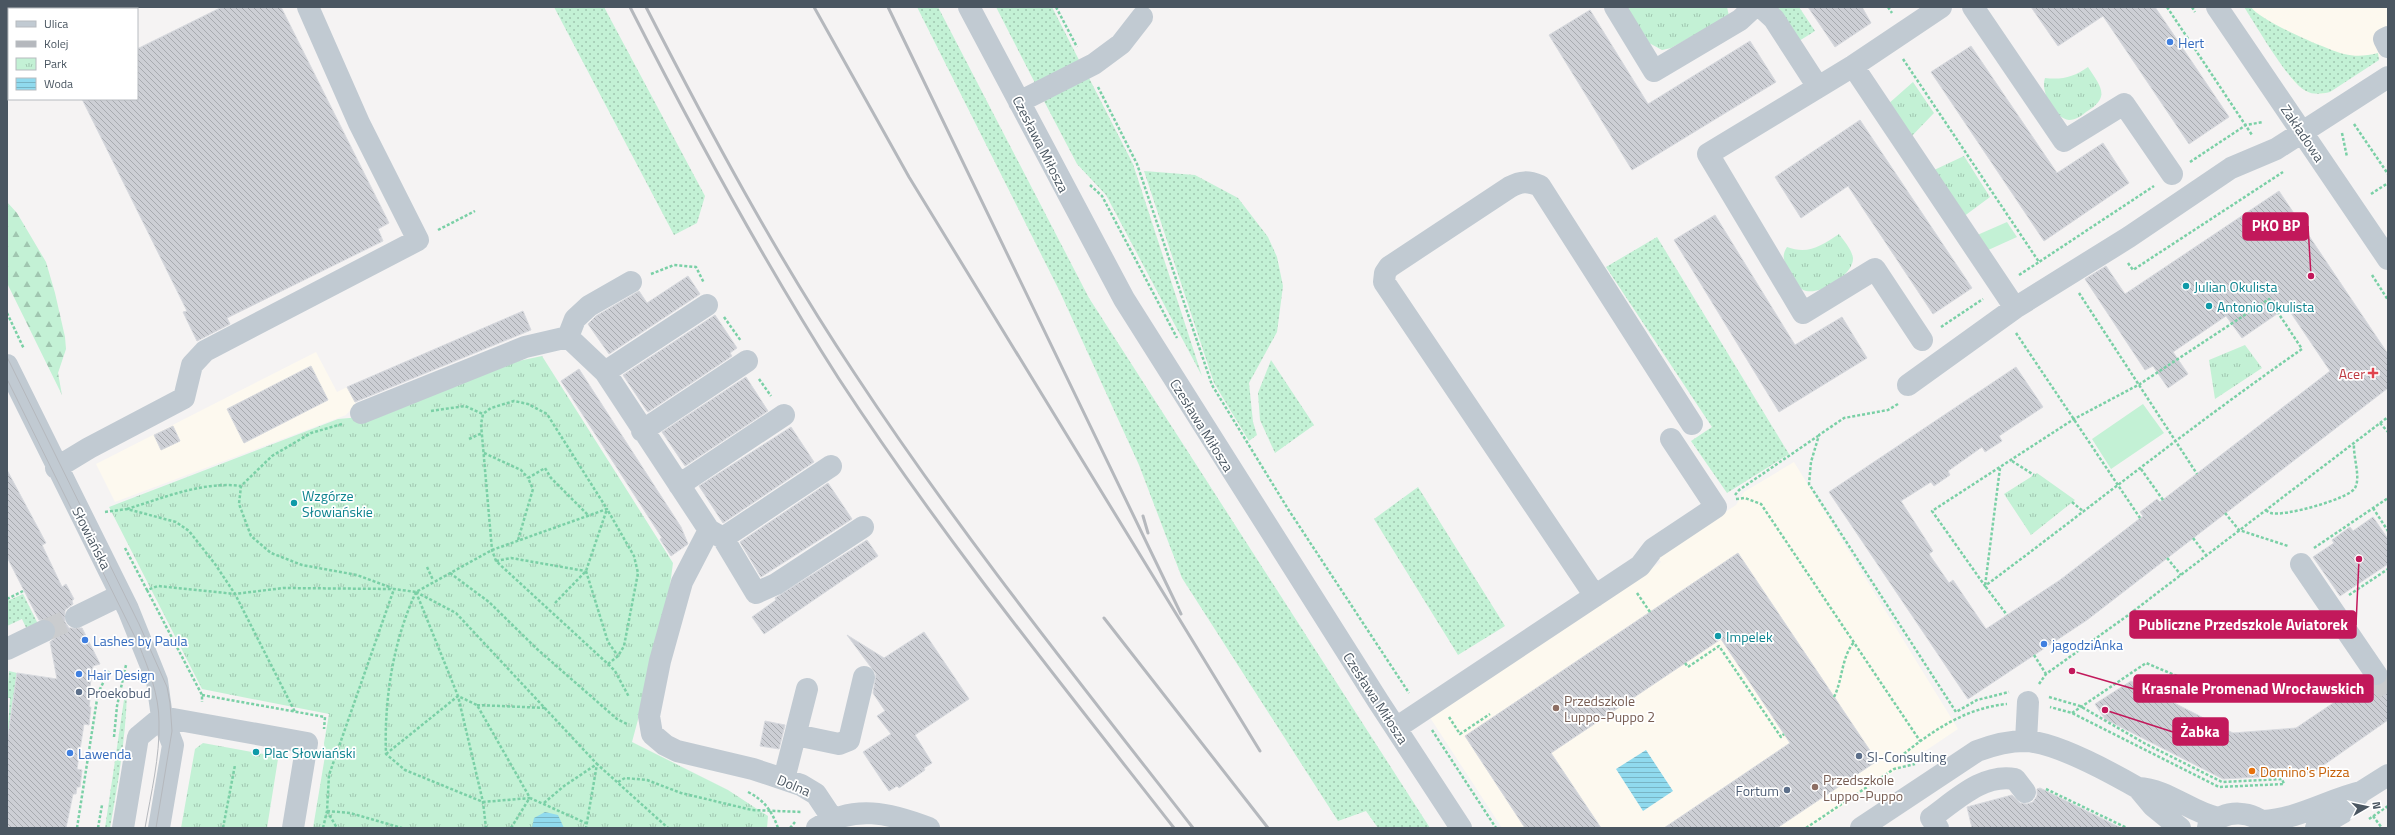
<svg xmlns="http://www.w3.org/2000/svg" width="2395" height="835" viewBox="0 0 2395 835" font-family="'Titillium Web',sans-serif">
  <defs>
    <pattern id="grass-dots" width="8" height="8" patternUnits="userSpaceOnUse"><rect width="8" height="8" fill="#c3f1d5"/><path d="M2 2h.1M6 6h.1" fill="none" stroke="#a0c6b0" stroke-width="1.8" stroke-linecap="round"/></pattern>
    <pattern id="forest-firs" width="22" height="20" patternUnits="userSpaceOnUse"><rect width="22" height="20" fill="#c3f1d5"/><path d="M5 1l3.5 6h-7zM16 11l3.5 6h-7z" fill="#a0c6b0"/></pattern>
    <pattern id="park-tufts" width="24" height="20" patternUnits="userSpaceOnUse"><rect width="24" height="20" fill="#c3f1d5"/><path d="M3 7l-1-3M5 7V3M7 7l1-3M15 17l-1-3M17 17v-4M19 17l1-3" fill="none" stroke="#a0c6b0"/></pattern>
    <pattern id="water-rules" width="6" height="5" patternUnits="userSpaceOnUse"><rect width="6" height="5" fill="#90daee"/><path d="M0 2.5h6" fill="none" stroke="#78b4c4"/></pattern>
    <pattern id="building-back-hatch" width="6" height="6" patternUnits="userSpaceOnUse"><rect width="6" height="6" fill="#cdcfd5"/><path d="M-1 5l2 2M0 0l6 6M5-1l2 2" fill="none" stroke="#a8abb0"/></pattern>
  </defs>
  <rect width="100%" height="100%" fill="#f5f3f3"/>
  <path fill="#fdf9ef" d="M2244,7H2388V51L2323,94L2307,92L2294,82Z
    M316,352L337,392L347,387L356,404L346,415L115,502L96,464Z
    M1794,462L1958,729L1810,828H1502L1429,716L1661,562L1658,558L1660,555L1736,505L1744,492Z"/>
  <path fill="url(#grass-dots)" d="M554,7H604L705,196L697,223L674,235Z
    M917,7H938L1089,298L1430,828H1378L1366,811L1338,821L1182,578L1139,465L1060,292Z
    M996,7H1052L1079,60L1035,83Z
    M1775,7H1799L1815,31L1799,41Z
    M2244,7H2251C2260,21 2326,49 2344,54C2356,57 2366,56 2378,53L2379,60L2330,92C2322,94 2313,95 2306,91C2289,83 2256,25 2244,7Z
    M1088,76L1133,164L1202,376L1106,195L1077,164L1044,101Z
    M1144,171L1195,175L1238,198L1268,237L1277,257L1283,286L1277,332L1249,383L1253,422L1257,435L1249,441L1214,383Z
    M1657,237L1789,454L1727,493L1691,441L1712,427L1606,267Z
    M1271,360L1314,425L1275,453L1260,420L1258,393Z
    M1418,487L1505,626L1458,655L1374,519Z
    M23,594L39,626L28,632L22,619L7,626V601Z
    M9,671L17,673L7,741L10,698H7Z
    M127,691C126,738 118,782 110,828H105L125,693Z"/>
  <path fill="url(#forest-firs)" d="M7,202L17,213L46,262L55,293L65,337L66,349L58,373L62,395L7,283Z"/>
  <path fill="url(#park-tufts)" d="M1625,7H1727L1729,16L1671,48L1662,50L1649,43Z
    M2088,67C2101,87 2111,97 2086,112C2081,116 2076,120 2069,120C2054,118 2040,91 2045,78C2062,80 2074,77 2088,67Z
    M1913,82L1934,113L1909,139L1887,105Z
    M1964,156L1990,197L1963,217L1932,171Z
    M1839,234C1844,241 1852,250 1853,258C1854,275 1818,297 1803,290C1796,286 1792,276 1789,270C1784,262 1781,256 1787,247C1808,255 1821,246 1839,234Z
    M2245,345L2262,368L2215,399L2209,360Z
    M542,356L673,563L666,615L632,742L728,790L768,816L767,828H313L325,756L324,743L329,714L202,689L109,507L338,419L384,415L509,363Z
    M2037,473L2075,500L2031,535L2004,494Z
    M203,743L269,755L278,759L267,828H181L195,749Z"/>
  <path fill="#c3f1d5" d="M2007,222L2017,237L1986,251L1975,236Z
    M2143,404L2164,433L2111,469L2092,439Z"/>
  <path fill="url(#water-rules)" d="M1646,750L1673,791L1643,811L1616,769Z
    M545,812L558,815L564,828H532L534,818Z"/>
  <path fill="url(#building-back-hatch)" stroke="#d7d9de" d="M222,7H281L389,223L378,229L383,241L227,318L230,324L197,341L183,312L187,311L82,99H137V49Z
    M1808,7H1862L1871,23L1835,47Z
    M2031,7H2155L2229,117L2189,144L2103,16L2058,46Z
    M1590,10L1648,104L1750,41L1776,82L1632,170L1549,35Z
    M1971,46L2057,173L2103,143L2129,183L2044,241L1931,72Z
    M1860,120L1972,288L1933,314L1848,186L1801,218L1775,177Z
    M2279,191L2388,354V388L2087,620L1968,699L1829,492L2016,367L2043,407L1999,436L2002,441L1985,452L1982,447L1948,471L1950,475L1934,486L1931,482L1901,501L1933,551L1929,554L1949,583L1953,580L1986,629L2060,580L2143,516L2140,512L2157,499L2160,502L2330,371L2287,307L2242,338L2226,316L2173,352L2188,374L2168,388L2153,366L2145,370L2085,279L2106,266L2125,294Z
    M1715,215L1795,345L1842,317L1867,358L1779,412L1674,240Z
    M688,276L700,294L609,354L588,324L596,316L639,291L647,303Z
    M523,311L531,330L355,402L347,387Z
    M715,315L737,348L730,353L732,356L648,412L647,411L623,375Z
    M311,366L328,400L244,443L227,409Z
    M579,369L681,527L688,544L671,556L660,539L662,538L561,381Z
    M746,377L768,411L685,466L662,432Z
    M173,426L180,441L161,450L154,435Z
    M791,427L814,462L723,523L699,486Z
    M7,470L46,543L42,545L62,587L66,584L74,599L72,601L73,604L65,610V622L69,628H82L100,664L93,666L88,700H90L89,707H91L89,725L84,724L77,769L82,770L80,787H77L76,794H73L66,828H7V743L17,673L57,679L50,642L55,638V626L51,620H39L7,557Z
    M828,483L852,519L761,577L740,542Z
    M2373,517L2388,539V564L2340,596L2313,557L2334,543L2332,540L2350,527L2353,531Z
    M867,540L878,556L764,634L752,617L776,600L775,598Z
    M1738,553L1877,761L1777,828H1664L1790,743L1721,639L1551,753L1601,828H1525L1465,736Z
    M924,632L969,699L915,735L932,763L924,768L925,770L899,788L897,786L889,791L863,752L891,734L877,716L885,711L873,693L876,674L847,635L884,658Z
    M2388,676V720L2311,774L2223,779L2105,719L2095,704L2131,681L2233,733L2296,728L2366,681L2371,685L2377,686L2383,684Z
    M765,721L785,725L779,749L760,746Z
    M2040,788L2121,828H1972L1967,807L2012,795L2020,803L2027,804L2033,802L2037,796V789Z"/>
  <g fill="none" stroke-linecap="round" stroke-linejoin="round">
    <path stroke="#caccce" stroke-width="22" stroke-dasharray="22 11" stroke-linecap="butt" d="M44,631L76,617
      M2376,674L2388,693"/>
    <path stroke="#7ad0a6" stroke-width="2.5" stroke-dasharray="3 2" stroke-linecap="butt" d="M1056,7L1077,47
      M1888,7L1892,13
      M2167,7L2252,135
      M2192,7L2195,12
      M1903,59L2039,262L2154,186
      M1098,87L1137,164L1212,385L1288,509L1409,693
      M2354,124L2388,174
      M2342,133L2347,157
      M2190,162L2246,125L2263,122
      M1090,185L1102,196L1177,338
      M2371,194L2388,183
      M438,230L475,211
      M2128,263L2133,270L2283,172
      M651,274L674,265L696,267L704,283
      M2019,275L2039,262
      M2372,275L2388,300
      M2079,293L2197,474
      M2269,299L2302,349C2194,424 2091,507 1985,586L1932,511L2074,419L2140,384Z
      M7,313L24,349
      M724,317L741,341
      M1941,327L1983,299
      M2016,333L2140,518
      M759,379L771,396
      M1898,404L1888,410L1844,418L1819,435L1811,462L1809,484L1956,712L1977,700L2009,692
      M431,411L465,406L483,414
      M2380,423L2388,432
      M342,424L311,433L272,456L241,486L239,504L251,536L271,553L302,565L357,575L392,588
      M469,439L482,433
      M484,453L521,470L528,478
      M2012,461L2034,475
      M2000,468L1985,586L2007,615
      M2141,469L2163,500
      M1735,495L1739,490L1818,436
      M1736,499L1745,498L1761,504L1920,741
      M2072,502L2084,512
      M2373,508L2388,531
      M127,509C163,498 203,481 241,486
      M2266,510C2267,511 2269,513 2271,513C2283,517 2349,499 2355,488C2361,477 2353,458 2354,443
      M105,512L127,509L176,522L189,531L215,564L235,594L283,588L394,589L416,592L492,550L607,509L547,414L528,404L514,401L491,408L483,414L481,424L492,550L496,561L608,664L618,656L624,646L638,573L634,556L607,509
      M2225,513L2239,530L2288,546
      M2193,538L2206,555
      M518,540L533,489L528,478L545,468L551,478L589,516
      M125,548L147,590L158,586L235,594L295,712
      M2314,548L2388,498
      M2167,558L2181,575
      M496,561L511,558L585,571
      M427,567L433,580
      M7,571H8
      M586,571L608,642L618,656
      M450,573L489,602L537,649L617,719L627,724
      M147,590L202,695V702
      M416,592C393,641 384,700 386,754L405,770L483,802L530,798
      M416,592L456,613L597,764L586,828
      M416,592L458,696L483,802L486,828
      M1637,593L1650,612
      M2349,595L2388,569
      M7,599L23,591
      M555,603L586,571L607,509
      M2034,655L2046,674
      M1685,663L1688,667L1719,646L1781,737L1784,734
      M608,664L615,671L629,697
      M2039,684L2046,674L2127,616L2388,417
      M202,695L325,717L324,729
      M1834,697C1843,679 1841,658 1854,642
      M2049,697L2080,706L2144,743L2222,782L2282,779L2284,784L2219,787L2072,713L2050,707
      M477,705L546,708
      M2072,713L2146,663L2177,676
      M1449,717L1460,734L1490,714
      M1432,730L1496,828
      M114,737L117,706L126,665
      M386,754L458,696L477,705L530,798L588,824
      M1900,757C1932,731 1965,708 2007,704
      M618,782L625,778L647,780L681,793L752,810L802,812
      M2046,789L2127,828
      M748,792C764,800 772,811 778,828
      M544,803L564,786L597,764L668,828
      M327,811L350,813L402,828
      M327,811L337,828
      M2373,816L2382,828
      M2369,819L2388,806
      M77,828L98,693L109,671
      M98,828L102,805
      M223,828L235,765
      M323,828L327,811L329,775L394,589
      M511,828L529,799
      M790,828L795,822
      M1806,828L1894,769L1915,764"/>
    <path stroke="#c1cad2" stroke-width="22" d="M969,7L1124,299L1378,701L1461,828
      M1615,7L1654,71L1740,20L1754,7
      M1761,7L1774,19L1818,87
      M1973,7L2064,141L2124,104L2172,174
      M2217,7L2388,259
      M2388,37L2384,39L2388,47
      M1853,66L2015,308
      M1019,102L1094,64L1121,44L1142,17
      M568,337L605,372L709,530L682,582L660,661L649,716L652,734L665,745L677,751L753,769L801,785L816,794L832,818
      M568,337L575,319L589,306L631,282
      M1922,340L1875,269L1803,313L1708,154L1853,66L1941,7
      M7,365L128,609L157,681L162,717L173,745L159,828
      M605,372L707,305
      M1908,385L2015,308L2129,237L2231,168L2276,149L2388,77
      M361,413L525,347L568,337
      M642,431L747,361
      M56,468L89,448L184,398L192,365L205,351L418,240L359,123L308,7
      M679,485L784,415
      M709,530L723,538L756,593L776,584L863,527
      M723,538L831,466
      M2301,564L2376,674
      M1595,596L1384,282L1385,273L1389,267L1510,187C1521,181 1528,181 1540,186L1692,424
      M76,617L121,595
      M7,649L44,631
      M162,717L307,743L293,828
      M1396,728L1640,566L1653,549L1716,507L1671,439
      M796,735L839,744L849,740L864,677
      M2026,741L2028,702
      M784,779L807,689
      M2138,788L2153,806L2180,828
      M2263,821C2298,819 2328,800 2361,792
      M2208,827C2226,808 2252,810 2270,828
      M123,828L138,737L162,717
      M817,828C854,804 890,813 929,828
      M1861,828L1977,751C1993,745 2007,741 2025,741C2056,742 2110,772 2138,788C2167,789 2190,812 2218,818
      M1938,828L1931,818C1956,800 1983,773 2015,779L2025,792
      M2316,828L2342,813L2361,792L2388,775"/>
    <path stroke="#b5b8bd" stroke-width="1" d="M7,357L139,624L167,687L170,703L172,731L156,828
      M7,379L139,645C149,670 159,695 159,722C160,757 151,793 145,828"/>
    <path stroke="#b5b8bd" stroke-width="3" d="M630,7C694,133 762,259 839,379C941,535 1059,681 1174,828
      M646,7C710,132 777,257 855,374C959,532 1077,679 1193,828
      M814,7L909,177L1260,751
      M888,7L1181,614
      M1143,516L1148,533
      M1104,618L1268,828"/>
  </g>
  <g fill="#3f7fe0" stroke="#fff" stroke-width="1.5">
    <circle cx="2170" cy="42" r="4"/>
    <circle cx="85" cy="640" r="4"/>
    <circle cx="2044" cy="644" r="4"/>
    <circle cx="79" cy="674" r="4"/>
    <circle cx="70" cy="753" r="4"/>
  </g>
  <g fill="#0f9aa8" stroke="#fff" stroke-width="1.5">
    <circle cx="2186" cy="286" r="4"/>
    <circle cx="2209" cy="306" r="4"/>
    <circle cx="294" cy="503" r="4"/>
    <circle cx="1718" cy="636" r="4"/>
    <circle cx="256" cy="752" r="4"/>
  </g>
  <path fill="#e0444e" stroke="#fff" stroke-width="1.5" d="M2371 367h4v4h4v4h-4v4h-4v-4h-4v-4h4z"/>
  <g fill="#5c6f8a" stroke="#fff" stroke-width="1.5">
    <circle cx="79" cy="692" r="4"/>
    <circle cx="1859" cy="756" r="4"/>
    <circle cx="1787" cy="790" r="4"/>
  </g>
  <g fill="#8d6e63" stroke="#fff" stroke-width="1.5">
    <circle cx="1556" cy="708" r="4"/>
    <circle cx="1815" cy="787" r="4"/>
  </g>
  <circle fill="#e8710a" stroke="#fff" stroke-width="1.5" cx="2252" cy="771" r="4"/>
  <g text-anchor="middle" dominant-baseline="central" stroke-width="3.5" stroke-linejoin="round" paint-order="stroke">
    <g font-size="14" fill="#366cbe" stroke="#fff" text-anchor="start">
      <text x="2178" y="42">Hert</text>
      <text x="93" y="640">Lashes by Paula</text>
      <text x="2052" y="644">jagodziAnka</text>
      <text x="87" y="674">Hair Design</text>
      <text x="78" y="753">Lawenda</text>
    </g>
    <g font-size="14" fill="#4a5661" stroke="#fff">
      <text transform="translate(2303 133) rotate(56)">Zakładowa</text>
      <text transform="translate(1041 144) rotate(63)">Czesława Miłosza</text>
      <text transform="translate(1202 425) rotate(58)">Czesława Miłosza</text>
      <text transform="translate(92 538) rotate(63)">Słowiańska</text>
      <text transform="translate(1376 698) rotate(57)">Czesława Miłosza</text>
      <text transform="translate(794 785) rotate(23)">Dolna</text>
    </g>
    <g font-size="14" fill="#0d838f" stroke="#fff" text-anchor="start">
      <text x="2194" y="286">Julian Okulista</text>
      <text x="2217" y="306">Antonio Okulista</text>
      <text x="302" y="495">Wzgórze<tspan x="302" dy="16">Słowiańskie</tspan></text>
      <text x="1726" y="636">Impelek</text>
      <text x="264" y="752">Plac Słowiański</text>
    </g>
    <g font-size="14" fill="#be3a42" stroke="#fff" text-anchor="end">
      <text x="2365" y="373">Acer</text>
    </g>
    <g font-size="14" fill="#4e5e75" stroke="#fff" text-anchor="start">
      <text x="87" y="692">Proekobud</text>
      <text x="1867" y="756">SI-Consulting</text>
      <text x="1779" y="790" text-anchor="end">Fortum</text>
    </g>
    <g font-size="14" fill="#785e54" stroke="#fff" text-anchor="start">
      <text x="1564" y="700">Przedszkole<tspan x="1564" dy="16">Luppo-Puppo 2</tspan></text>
      <text x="1823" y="779">Przedszkole<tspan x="1823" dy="16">Luppo-Puppo</tspan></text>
    </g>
    <g font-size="14" fill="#c56008" stroke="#fff" text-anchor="start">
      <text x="2260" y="771">Domino's Pizza</text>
    </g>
  </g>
  <path fill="none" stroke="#c2185b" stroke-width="1.5" d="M2311 276L2308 226M2359 559L2356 625M2072 671L2134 689M2105 710L2173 732"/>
  <g fill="#c2185b" stroke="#fff" stroke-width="1.5">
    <circle cx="2311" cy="276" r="4"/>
    <circle cx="2359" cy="559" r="4"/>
    <circle cx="2072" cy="671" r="4"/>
    <circle cx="2105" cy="710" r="4"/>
  </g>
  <g fill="#c2185b" stroke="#c2185b" stroke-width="1.5">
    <rect x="2243" y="213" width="65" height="27" rx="4"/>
    <rect x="2130" y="611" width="226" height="27" rx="4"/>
    <rect x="2134" y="675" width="239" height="27" rx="4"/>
    <rect x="2173" y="718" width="55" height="27" rx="4"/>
  </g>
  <g font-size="15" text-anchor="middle" font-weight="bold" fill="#fff">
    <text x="2276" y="231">PKO BP</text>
    <text x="2243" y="630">Publiczne Przedszkole Aviatorek</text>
    <text x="2253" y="694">Krasnale Promenad Wrocławskich</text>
    <text x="2200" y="737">Żabka</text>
  </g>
  <rect width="2395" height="835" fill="none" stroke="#4a5661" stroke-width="16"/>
  <rect x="8" y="8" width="130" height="92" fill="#ffffff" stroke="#b7bbc0"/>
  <rect x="16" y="21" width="20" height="6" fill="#c1cad2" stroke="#b7bbc0"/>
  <text x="44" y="28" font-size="12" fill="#4a5661">Ulica</text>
  <rect x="16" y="41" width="20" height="6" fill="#b5b8bd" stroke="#b7bbc0"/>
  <text x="44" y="48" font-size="12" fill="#4a5661">Kolej</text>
  <rect x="16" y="58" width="20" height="12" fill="url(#park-tufts)" stroke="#b7bbc0"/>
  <text x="44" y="68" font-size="12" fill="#4a5661">Park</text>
  <rect x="16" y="78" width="20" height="12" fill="url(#water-rules)" stroke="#b7bbc0"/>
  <text x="44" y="88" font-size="12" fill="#4a5661">Woda</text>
  <g transform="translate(2367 807) rotate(81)" stroke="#ffffff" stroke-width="3" paint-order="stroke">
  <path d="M0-3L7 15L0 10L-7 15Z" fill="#4a5661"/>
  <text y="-6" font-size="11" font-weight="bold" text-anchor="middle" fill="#4a5661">N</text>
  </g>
</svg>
